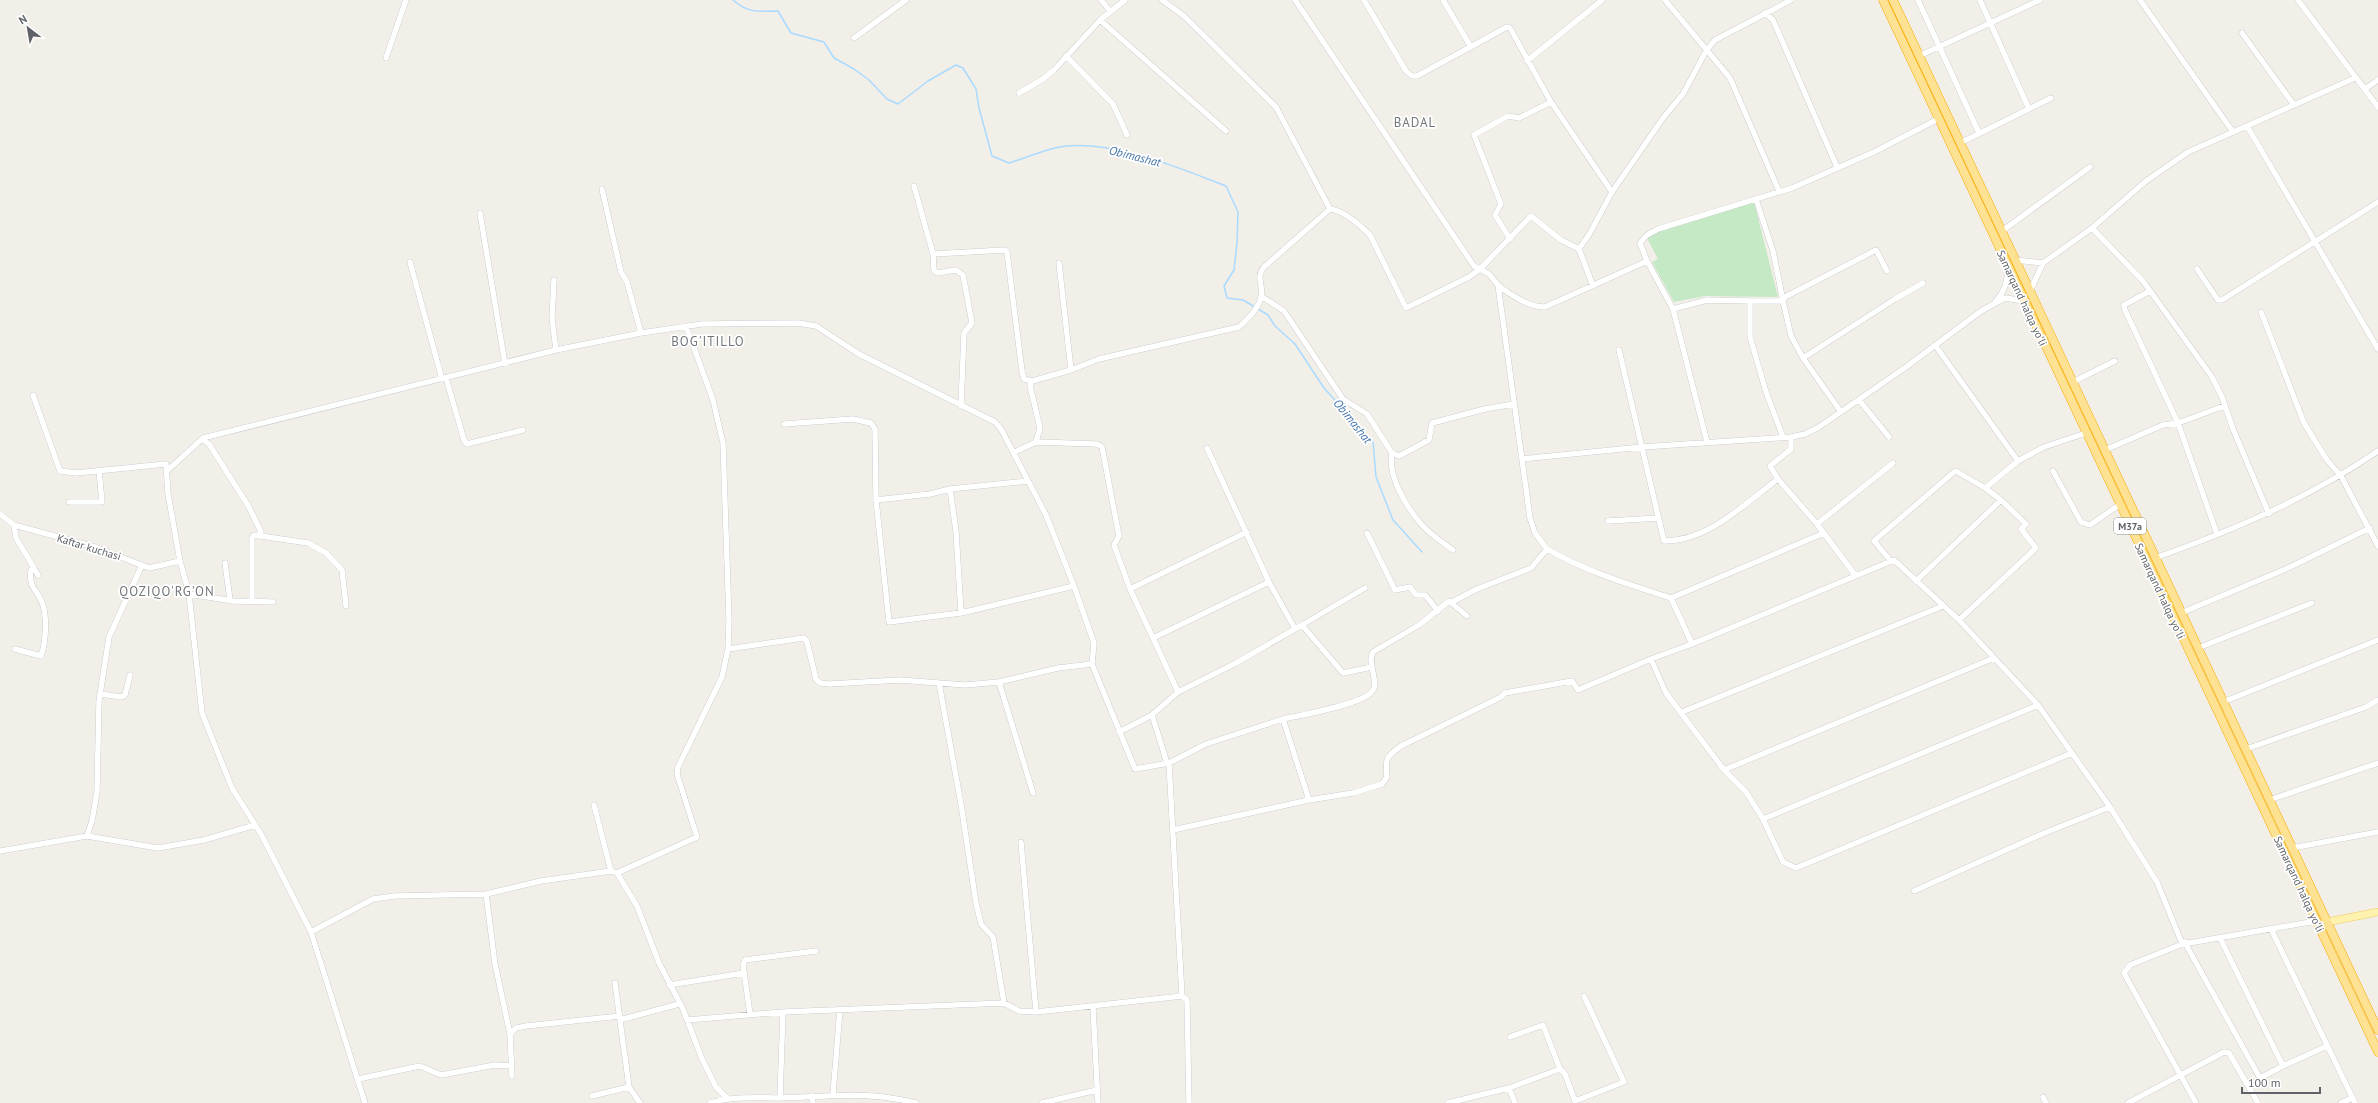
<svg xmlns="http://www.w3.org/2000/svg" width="2378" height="1103" viewBox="0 0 2378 1103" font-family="'PT Sans',sans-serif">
  <rect width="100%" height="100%" fill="#f1efe8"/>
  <path fill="#c5e8c5" d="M1754,202L1778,297L1705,296L1674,302L1652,262L1658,259L1646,236L1655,229Z"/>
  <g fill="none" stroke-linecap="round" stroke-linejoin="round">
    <path stroke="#aadaff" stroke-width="1.5" d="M733,0C749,14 758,11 778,11L791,33L824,42L834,58L854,69L869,80L887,99L898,104L928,81L956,65L963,68L976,89L979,108L992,156L1009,163C1026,158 1050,147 1067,146C1119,142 1179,168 1226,186L1238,212L1237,243L1234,270L1224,286L1227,298L1243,300L1255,307
      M1258,309L1268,315L1275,326L1295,344L1324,388L1373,442L1376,477L1393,520L1422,552"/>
    <g stroke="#b5b8bc" stroke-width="6">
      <path id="minor" d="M1101,0L1110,11
        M1162,0L1184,16L1276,107L1330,209C1345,211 1360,225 1370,235L1406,308L1469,277L1480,269L1531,216L1561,240L1579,249
        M1295,0L1474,266L1489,274L1498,285L1530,518L1535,533L1547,549
        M1364,0L1406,71L1412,76H1417L1507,27L1510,28L1551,102L1612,192
        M1443,0L1471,47
        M1665,0L1730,78L1779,191
        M1918,0L1979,133
        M1980,0L2029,109
        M2140,0L2233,132
        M2298,0L2378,107
        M1765,13L1773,20L1837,167
        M1100,20L1226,131
        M2242,33L2294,105
        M854,38L906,0
        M1066,56L1113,104L1127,135
        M1919,56L2040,0
        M386,58L406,0
        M1527,61L1602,0
        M2365,89L2378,80
        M1019,93L1043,79L1054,70L1100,20L1125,0
        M2247,126L2378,349
        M1960,143L2051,98
        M914,186L933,254L934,270L937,273L956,270L963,275L972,323L964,333L961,406
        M602,189L621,272L627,282L641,333
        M1756,199L1773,251L1783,301H1750V337L1766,392L1783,437
        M480,213L505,364
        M2092,228L2143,281L2212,377L2222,397L2233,429L2269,514
        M2002,231L2090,167
        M1510,239L1495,215L1501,204L1474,135L1508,116L1519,118L1551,102
        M933,254L1005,250L1007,252L1022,371L1024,379L1032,381
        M2015,260L2043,263
        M410,262L442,379
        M1059,263L1071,370
        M2197,269L2218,300H2222L2378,202
        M554,280L552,318L556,350
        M1498,285C1510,295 1529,307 1545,307L1647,261
        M1593,286L1579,249L1590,233L1612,192L1663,118L1683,94L1706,51L1715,40L1791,0
        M2030,291L2043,263L2092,228L2146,181L2188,152L2355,78
        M2150,291L2124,305L2125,310L2178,423L2217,534
        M1261,296L1284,311L1337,390L1343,399L1367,414L1392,453L1399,456L1429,440L1432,423L1485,409L1514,404
        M1995,302C2005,291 2007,283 2008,269
        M1673,309L1707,300L1750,301
        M2261,312L2304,423L2327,460L2341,476L2378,546
        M1935,345L2018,461L2044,447L2086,433
        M1619,350L1664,541C1709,541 1744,504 1778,479L1770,466L1791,449V437
        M1803,358L1895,299L1923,283
        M446,378L464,440L467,444L523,430
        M2073,382L2115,361
        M33,395L60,471L76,473L166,464L168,494L180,561L189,594L202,713L232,788L261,834L311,932L365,1103
        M1859,400L1889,437
        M1841,412L1803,358L1791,336L1783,301L1785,297L1876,250L1887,271
        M784,424L853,419L871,423L875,429L876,500
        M202,439L209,444L249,507L261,532L258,536
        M1036,442L1097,444L1102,447L1119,536L1114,545L1130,589L1153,638
        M1707,442L1673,309L1647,261L1640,243L1647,235L1658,229L1792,188L1874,152L1938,119
        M1207,448L1269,582L1294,627
        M2105,450L2163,425L2178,423L2224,406
        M1015,452L1036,442L1040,428L1030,386L1032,381L1071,370L1099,359L1239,327C1247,320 1259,308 1261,297C1264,285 1255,278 1264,267L1330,209
        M1392,453C1387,476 1407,508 1422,525C1431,535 1442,542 1453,550
        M1522,459L1642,447L1791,437L1805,434L1819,427L1906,367L1981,311L2005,298L2018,300L2024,303
        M168,470L203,438L556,350L641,333L702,324L798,323L816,326L859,354L995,422L1001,429L1046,515L1074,586L1094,643L1092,664L1135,769L1169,763L1206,744L1283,719L1309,800
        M2053,471L2081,522L2090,525L2119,505
        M1778,479L1817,524L1855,575
        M1028,481L950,489L930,494L876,500L889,622L961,613L1074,586
        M950,489L956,531L961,613
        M69,502H102L99,470
        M0,514L14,525L95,547L149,568L180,561
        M1608,521L1659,518
        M1817,524L1893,463
        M14,525L16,538L34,568L31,570C28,588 38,590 43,605C47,619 46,642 41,656L15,649
        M1367,533L1395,590L1410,587L1416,595H1425L1438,611
        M2155,558C2234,530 2309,498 2378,451
        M1890,560L1874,541L1954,472L1956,471L1985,488L2018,461
        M225,563L230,600
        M34,568L38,575
        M1916,581L2001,500L1985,488
        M1365,588L1302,625L1343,673L1372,667
        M1130,589L1247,532
        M189,594L233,601L273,602
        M1671,598L1824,533
        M252,601V538L254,535L308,543L326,553L342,570L346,606
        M1452,602L1477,589L1531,568L1547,549C1587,572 1628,584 1671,598L1692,644L1894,560L1959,620L2038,705L2110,807L2157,882L2181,941L2189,943L2316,921
        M2181,613L2288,568L2370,528
        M1959,620L2036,548L2021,529L2026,524L2001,500
        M2198,648L2312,603
        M728,649L804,638L807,642L816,679L820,683L829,684L900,680L965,685L999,682L1058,668L1092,664
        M1651,659L1666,693L1724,770L1994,658
        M999,682L1033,793
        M939,683L961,804L976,903L981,924L993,937L1004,1003
        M1178,692L1153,638L1269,582
        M100,694L122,697L125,695L130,675
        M2223,702L2378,640
        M1682,712L1943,606
        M1152,715L1167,763
        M1283,719C1300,715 1370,704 1374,688C1377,676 1367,662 1373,652L1419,625L1449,601L1467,616
        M1119,732L1152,715L1178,692L1236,663L1302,625
        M2246,749L2366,707L2378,700
        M1724,770L1746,792L1763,819L2038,705
        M2269,800L2378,763
        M594,805L611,871
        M1763,819L1783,862L1796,868L2072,753
        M1173,830L1309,800L1353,793L1382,784L1387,777C1385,758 1386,757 1401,746L1501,697L1505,693L1572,681L1578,690L1651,659L1692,644
        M87,836L92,821L97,792L99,701L109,637L142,565
        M1021,842L1036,1012
        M2292,848L2378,832
        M0,851L87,836L158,848L204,840L255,825
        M617,873L637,906L659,963L683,1009L702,1059L716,1087L727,1098
        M1914,891L2042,834L2110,807
        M486,894L495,964L510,1034
        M2271,929L2355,1103
        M311,932L373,899L394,896L486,894L541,881L611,871L617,873L697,837L677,774L678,767L722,677L728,649L729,620L723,443L713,400L686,326
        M615,983L629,1087L640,1103
        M669,985L744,973
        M1182,996L1187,1000L1189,1103
        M1093,1007L1098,1103
        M750,1014L743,965L745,960L816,951
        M620,1020L679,1004
        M687,1020L783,1012L1004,1003L1019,1011L1036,1012L1182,996L1169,763
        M1510,1037L1543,1025L1560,1069
        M2283,1066L2327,1046
        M512,1076L510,1034L516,1028L526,1026L620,1016
        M358,1079L420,1066L441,1075L495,1065L512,1066
        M1509,1088L1560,1069L1565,1074L1575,1101L1624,1082L1584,996
        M833,1094L840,1009
        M592,1096L629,1087
        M812,1096L813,1103
        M2043,1097L2046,1103
        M780,1098L783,1012
        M710,1103C733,1096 755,1098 779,1098C830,1097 865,1090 916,1103
        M1042,1103L1097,1090
        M1448,1103L1509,1088L1515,1103
        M2128,1103L2224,1052L2229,1053L2258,1103
        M2196,1103L2124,973L2130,965L2185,943L2260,1078L2283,1066L2220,938
        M2341,1103L2352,1098"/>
    </g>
    <g stroke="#f2c960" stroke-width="8">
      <path id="major" d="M2327,922L2378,912"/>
    </g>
    <g stroke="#f9ab00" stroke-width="9">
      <path id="highway" d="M1883,0L2378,1052
        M1893,0L2378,1030"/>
    </g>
    <use href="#minor" stroke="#fff" stroke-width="5.5"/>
    <use href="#major" stroke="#fff2af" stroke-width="7"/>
    <use href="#highway" stroke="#fde293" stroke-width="8"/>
  </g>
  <g text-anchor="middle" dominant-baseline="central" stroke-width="3.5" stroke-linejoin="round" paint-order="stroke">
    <rect fill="#fff" stroke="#8f9295" stroke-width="1" x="2114" y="518" width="32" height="16" rx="3"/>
    <g font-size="10" font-weight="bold" fill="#5f6368">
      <text x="2130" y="526">M37a</text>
    </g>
    <g font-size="11" fill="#5f6368" stroke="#fff">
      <text transform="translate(2022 298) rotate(65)">Samarqand halqa yoʻli</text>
      <text transform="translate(89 547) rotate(17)">Kaftar kuchasi</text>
      <text transform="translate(2160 591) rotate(65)">Samarqand halqa yoʻli</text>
      <text transform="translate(2299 884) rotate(65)">Samarqand halqa yoʻli</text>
    </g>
    <g font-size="12" font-style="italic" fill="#4174aa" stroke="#fff">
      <text transform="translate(1135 156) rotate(14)">Obimashat</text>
      <text transform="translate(1353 421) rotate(51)">Obimashat</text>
    </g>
    <g font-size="13" letter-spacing="1" fill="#70757a" stroke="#fff">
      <text x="1415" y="122">BADAL</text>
      <text x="708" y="341">BOG'ITILLO</text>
      <text x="167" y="591">QOZIQO'RG'ON</text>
    </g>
  </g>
  <g transform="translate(28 28) rotate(329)" stroke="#ffffff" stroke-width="3" paint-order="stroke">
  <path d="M0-3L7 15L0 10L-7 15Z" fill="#5f6368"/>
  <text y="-6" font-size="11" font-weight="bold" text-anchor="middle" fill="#5f6368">N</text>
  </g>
  <path d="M2242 1087v6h78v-6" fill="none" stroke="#5f6368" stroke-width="2"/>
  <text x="2248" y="1087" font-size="12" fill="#5f6368" stroke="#ffffff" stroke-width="3" paint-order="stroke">100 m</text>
</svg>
